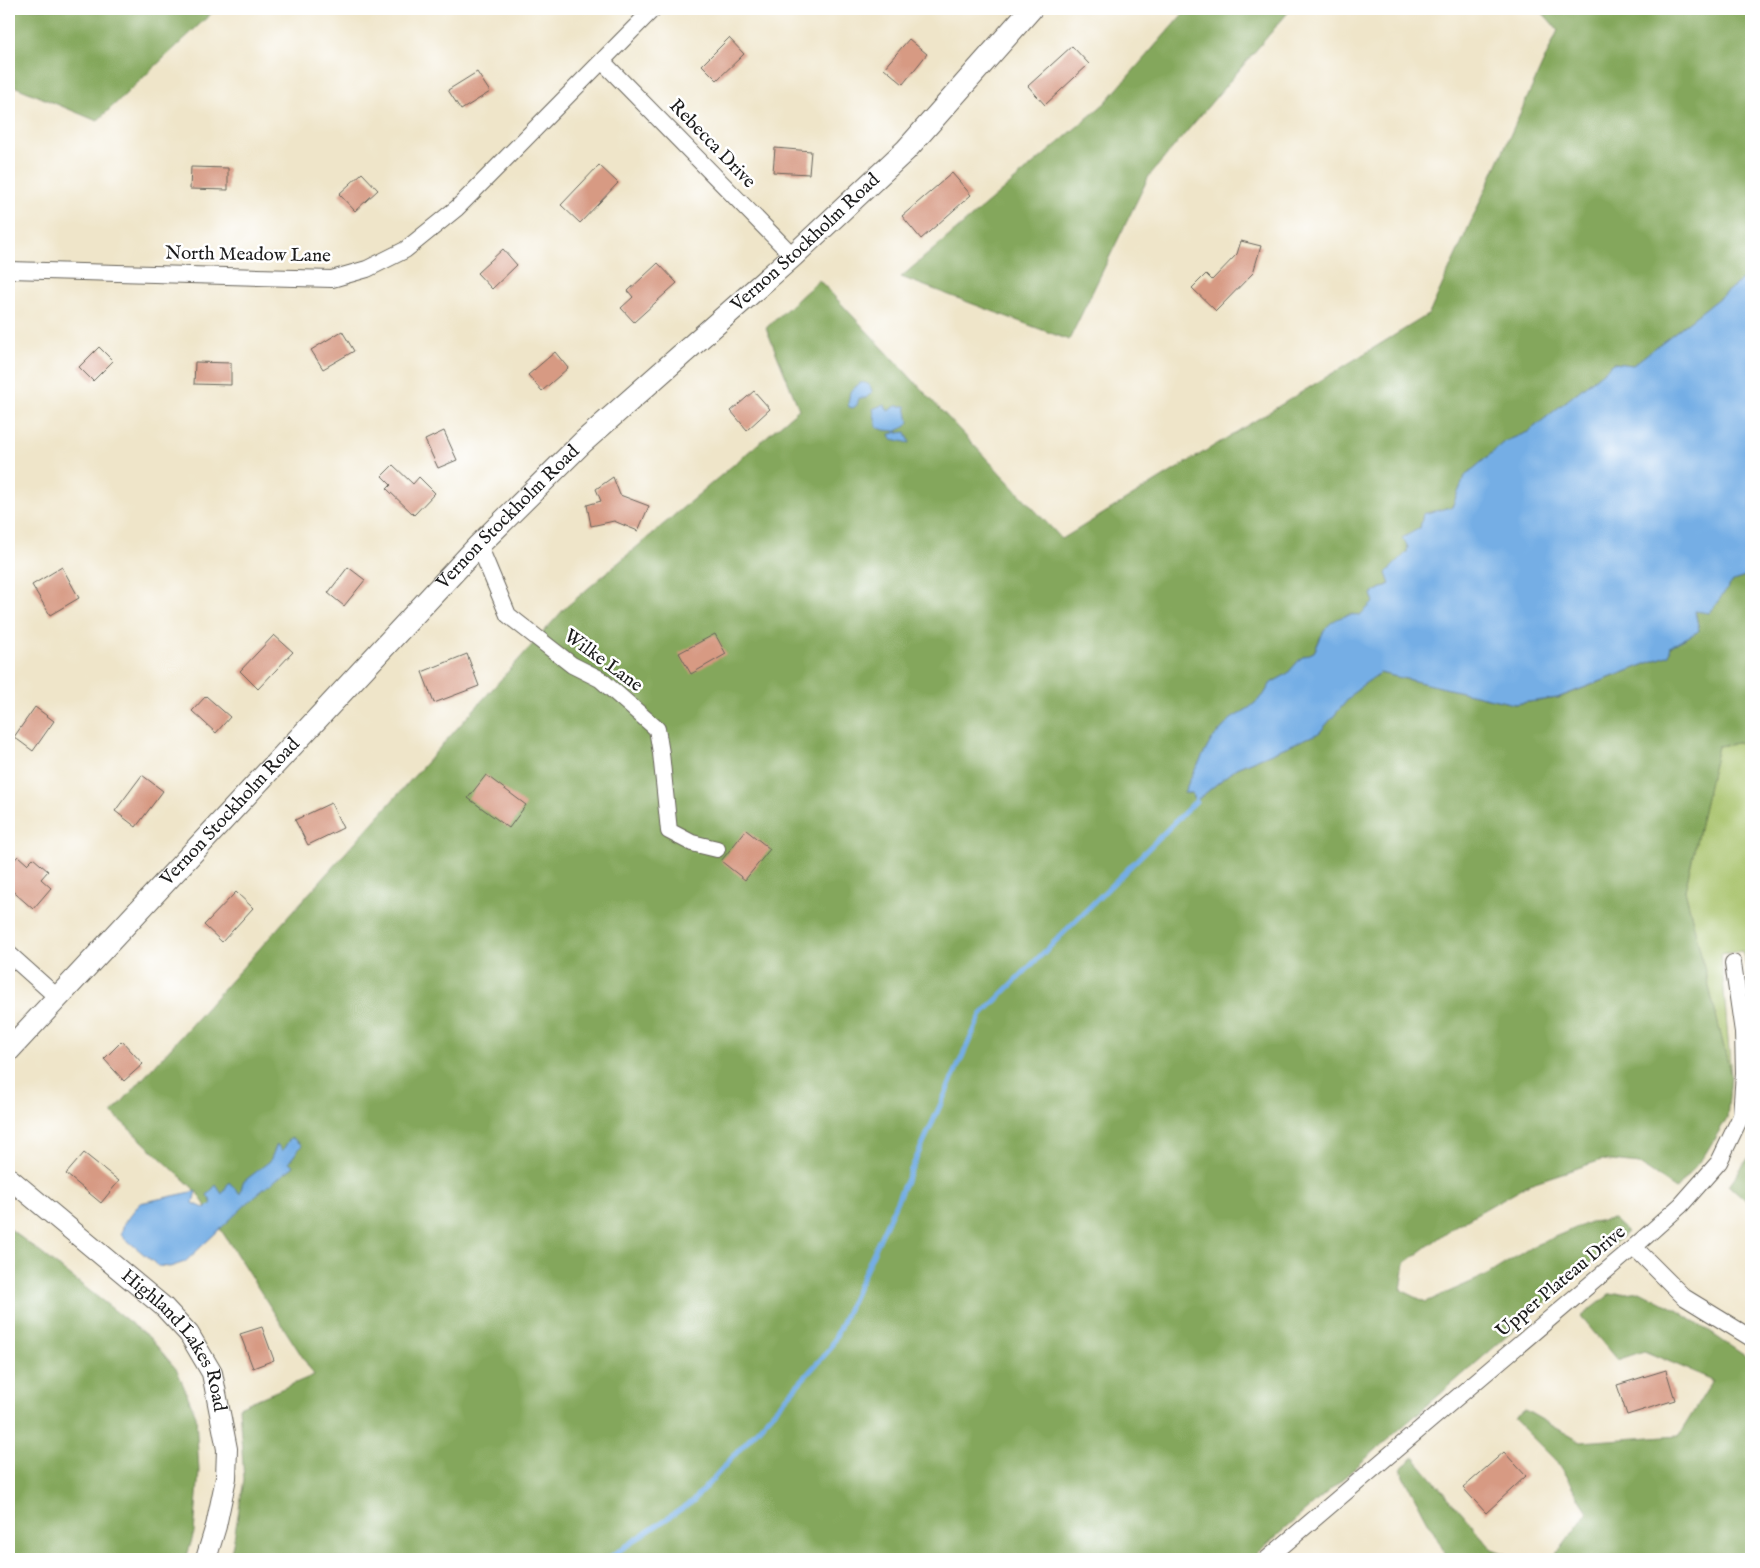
<svg xmlns="http://www.w3.org/2000/svg" width="1760" height="1568" viewBox="0 0 1760 1568" font-family="'IM FELL English',serif">
  <rect width="100%" height="100%" fill="#fff"/>
  <filter id="ink" filterUnits="userSpaceOnUse"><feTurbulence type="fractalNoise" baseFrequency=".02" numOctaves="2"/><feDisplacementMap in="SourceGraphic" scale="10" xChannelSelector="R" yChannelSelector="G"/><feConvolveMatrix kernelMatrix="1 2 1 2 8 2 1 2 1" color-interpolation-filters="sRGB"/></filter>
  <filter id="wash" filterUnits="userSpaceOnUse"><feTurbulence type="fractalNoise" baseFrequency=".0096" numOctaves="4" result="noise"/><feDisplacementMap in="SourceGraphic" scale="20" xChannelSelector="R" yChannelSelector="G"/><feGaussianBlur stdDeviation="1.12" result="paint"/><feColorMatrix in="noise" values="0 0 0 0 0 0 0 0 0 0 0 0 0 0 0 0 0 1.4 0 .05"/><feComposite in="paint" operator="in"/></filter>
  <g filter="url(#wash)">
    <rect width="100%" height="100%" fill="#efe5c9"/>
    <path fill="#a6c167" stroke="#616e42" d="M1751,741V978L1748,975L1742,951L1721,954L1731,1076L1685,890L1718,746Z"/>
    <path fill="#84a75c" stroke="#50623c" d="M9,9H216L97,121L9,84Z
      M1187,9H1291L1149,176L1069,340L901,277L1105,103Z
      M1539,9H1751V273L1633,365L1614,363L1528,432L1506,441L1465,476L1452,507L1423,514L1420,528L1408,547L1407,552L1386,573L1391,583L1371,594L1374,602L1360,616L1350,614L1321,636L1314,652L1301,658L1287,674L1271,683L1263,696L1249,708L1231,719L1212,739L1191,777L1184,793H1192L1196,801L1236,768L1319,733L1357,689L1380,673L1514,704L1558,698L1669,655L1671,646L1699,631L1695,610L1709,613L1733,581L1751,575V741L1718,746L1685,890L1731,1076L1727,1118L1704,1156L1676,1189L1639,1164L1602,1160L1529,1184L1455,1226L1405,1263L1401,1290L1426,1302L1487,1275L1533,1246L1590,1222L1613,1219L1627,1232L1250,1559H229L233,1544L244,1480L239,1407L314,1375L196,1191L112,1113L565,608L799,409L766,328L819,280L1062,539L1429,314L1558,30Z
      M1751,1154V1205L1729,1185Z
      M9,1228L150,1338L177,1370L196,1416L199,1471L194,1533L186,1559H9Z
      M1640,1291L1677,1310L1751,1360V1559H1553L1588,1512L1555,1460L1514,1419L1525,1410L1581,1442L1679,1435L1713,1380L1644,1351L1617,1360L1581,1317L1609,1295Z
      M1414,1457L1492,1549L1520,1559H1448L1400,1469Z"/>
    <path fill="#75aee5" stroke="#486580" d="M1751,273V575L1733,581L1709,613L1695,611L1699,631L1671,646L1669,655L1557,698L1514,704L1380,673L1357,689L1319,733L1236,768L1196,801L1192,793H1184L1191,777L1212,739L1231,719L1249,708L1263,696L1271,683L1287,674L1301,658L1314,652C1317,647 1318,643 1321,637C1327,621 1344,613 1360,615L1374,602L1371,594L1390,584L1386,573L1407,552L1408,547L1402,538L1420,528L1423,514L1452,507L1465,476L1506,441L1528,432L1614,363L1633,365Z
      M860,383C867,382 871,385 872,392L866,398H859L857,405L853,408L849,407L848,404L850,392Z
      M884,404L888,411L896,406H906L909,422L905,427L896,431L897,433L906,432L910,443L892,439L890,434L895,433V431L884,430L877,427L873,409Z
      M291,1137L302,1145L289,1162L294,1166L256,1195L185,1262L170,1267L158,1266L121,1235L124,1223L140,1203L196,1191L193,1203L206,1209L212,1203L207,1195L216,1185L222,1194L229,1182L240,1194L243,1182L270,1161L277,1144L282,1151Z"/>
    <g fill="none" stroke-linecap="round" stroke-linejoin="round">
      <path stroke="#75aee5" stroke-width="5" d="M607,1559L693,1501L830,1349L981,1015L1196,801"/>
    </g>
    <g id="blocks">
      <path fill="#d79a83" d="M729,38L744,54L717,80L702,65Z
        M909,39L927,54L903,84L884,68Z
        M1072,46L1089,64L1045,105L1028,86Z
        M477,72L490,92L461,110L448,90Z
        M775,148L811,151L809,174L773,172Z
        M599,165L618,183L580,223L561,205Z
        M191,167L228,168V190L190,189Z
        M362,173L378,190L355,211L339,194Z
        M952,173L971,195L921,239L902,216Z
        M1241,241L1261,246L1253,273L1216,311L1192,288L1206,274L1212,280L1237,254Z
        M503,249L517,265L492,289L477,273Z
        M658,263L677,283L634,322L621,308L633,297L628,291Z
        M342,331L354,351L323,369L311,350Z
        M99,347L113,361L93,381L79,367Z
        M555,352L568,368L542,391L528,375Z
        M195,362L231,363V385L194,384Z
        M754,391L770,409L747,430L731,411Z
        M444,431L457,460L438,468L425,440Z
        M393,465L413,484L419,477L435,493L414,515L387,489L391,485L382,476Z
        M613,477L620,495L649,506L638,531L614,521L591,526L587,505L601,501L596,489Z
        M62,567L79,598L50,615L32,585Z
        M348,567L365,580L344,606L328,593Z
        M715,634L726,654L691,674L679,653Z
        M274,635L293,652L258,689L240,671Z
        M467,654L479,686L434,703L422,672Z
        M206,696L230,717L216,733L192,711Z
        M35,707L54,721L33,751L14,737Z
        M142,775L163,791L136,827L115,811Z
        M486,775L526,805L509,828L468,798Z
        M331,803L343,828L308,845L295,820Z
        M746,830L770,849L745,880L721,861Z
        M18,856L27,864L33,858L48,871L41,879L51,888L33,909L9,888V866Z
        M236,892L253,908L222,942L204,925Z
        M122,1041L143,1064L124,1081L104,1059Z
        M84,1153L119,1181L101,1203L66,1174Z
        M262,1327L274,1360L253,1368L240,1334Z
        M1666,1370L1675,1400L1627,1415L1617,1385Z
        M1504,1452L1526,1476L1486,1513L1463,1488Z"/>
    </g>
  </g>
  <g filter="url(#ink)">
    <use href="#blocks" fill-opacity="0" stroke="#666259" stroke-width="1"/>
    <g fill="none" stroke-linecap="round" stroke-linejoin="round">
      <g stroke="#666259" stroke-width="18">
        <path id="minor" d="M602,61L793,256
          M9,270L332,279L367,269L405,250L457,208L653,9
          M479,545L508,615L572,665L600,679L657,729L661,753L669,831L692,843L717,849
          M9,954L57,997
          M1634,1247L1684,1297L1751,1338
          M1267,1559L1634,1247L1681,1205L1719,1162L1741,1116L1744,1073L1743,1032L1733,963"/>
      </g>
      <g stroke="#666259" stroke-width="22">
        <g id="tertiary">
          <path id="s1" d="M9,1178L164,1307L189,1334L212,1373L227,1449L226,1478L216,1526L206,1559"/>
        </g>
      </g>
      <g stroke="#666259" stroke-width="24">
        <g id="secondary">
          <path id="s2" d="M9,1050L479,545L583,442L793,256L906,150L1031,9"/>
        </g>
      </g>
      <use href="#minor" stroke="#fff" stroke-width="16"/>
      <use href="#tertiary" stroke="#fff" stroke-width="20"/>
      <use href="#secondary" stroke="#fff" stroke-width="22"/>
    </g>
  </g>
  <g text-anchor="middle" dominant-baseline="central" stroke-width="5" stroke-linejoin="round" paint-order="stroke">
    <g font-size="19" fill="#1c1c1c" stroke="#fff">
      <text transform="translate(712 144) rotate(46)">Rebecca Drive</text>
      <text stroke="none"><textPath href="#s2" startOffset="1135">Vernon Stockholm Road</textPath></text>
      <text transform="translate(248 255) rotate(1)">North Meadow Lane</text>
      <text stroke="none"><textPath href="#s2" startOffset="730">Vernon Stockholm Road</textPath></text>
      <text transform="translate(603 661) rotate(36)">Wilke Lane</text>
      <text stroke="none"><textPath href="#s2" startOffset="325">Vernon Stockholm Road</textPath></text>
      <text transform="translate(1561 1282) rotate(-40)">Upper Plateau Drive</text>
      <text stroke="none"><textPath href="#s1" startOffset="236">Highland Lakes Road</textPath></text>
    </g>
  </g>
  <rect width="1760" height="1568" fill="none" stroke="#fff" stroke-width="30"/>
</svg>
